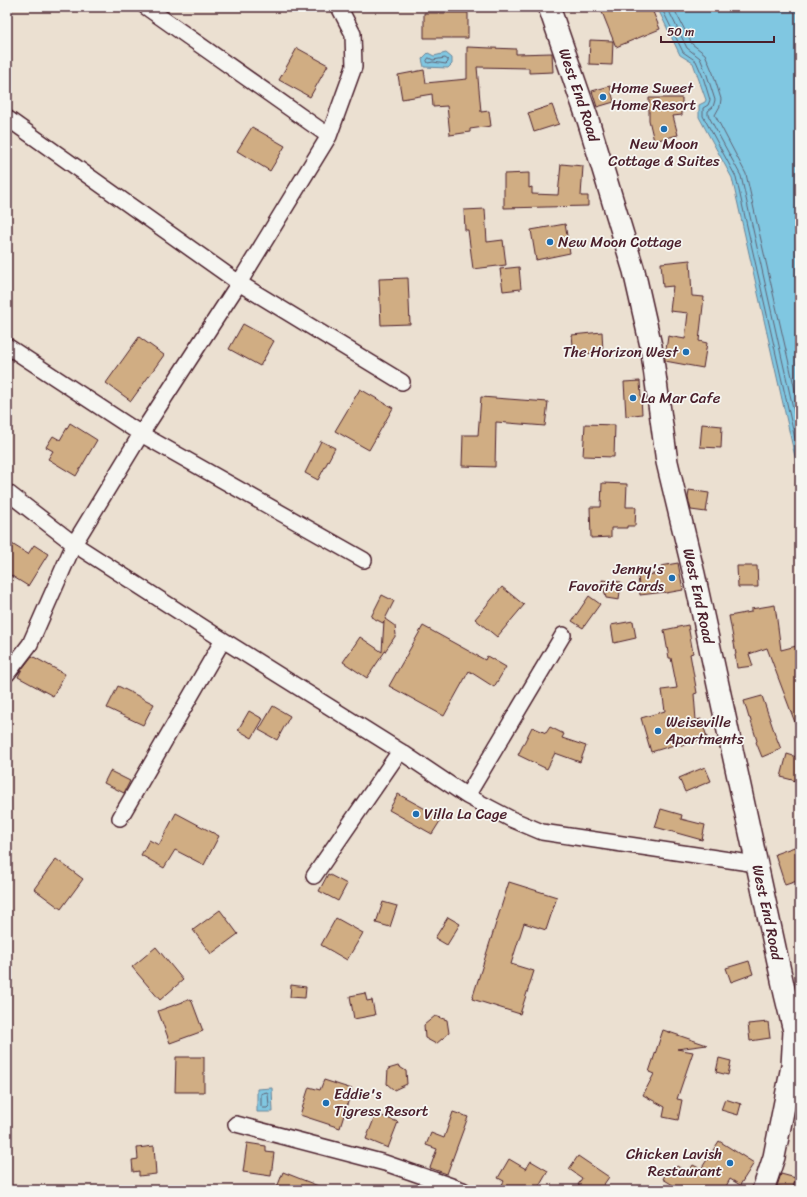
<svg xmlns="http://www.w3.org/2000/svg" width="807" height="1197" viewBox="0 0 807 1197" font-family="Sriracha,sans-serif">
  <rect width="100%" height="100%" fill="#ebe0d1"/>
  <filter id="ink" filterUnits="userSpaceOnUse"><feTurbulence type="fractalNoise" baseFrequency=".025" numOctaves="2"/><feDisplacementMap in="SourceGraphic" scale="8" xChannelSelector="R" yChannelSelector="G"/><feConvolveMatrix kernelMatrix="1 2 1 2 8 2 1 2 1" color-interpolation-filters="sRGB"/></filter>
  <g filter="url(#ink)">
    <path fill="#80c7e1" stroke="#6a8498" d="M657,7H800V479L732,178L699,117V105L705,102L706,100L693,63L680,55Z
      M428,53L434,56L446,53L452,58V64L448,68L424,67L422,59Z
      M272,1088L273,1112H257V1089Z"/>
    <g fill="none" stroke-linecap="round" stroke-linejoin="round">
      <path stroke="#606274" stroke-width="1" d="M661,7L683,52L696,61L703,77L710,100L708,105L703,108V116L736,177L800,461
        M667,7L687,48L700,58L707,75L715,100L713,107L708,111V115L741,176L800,439
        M673,7L692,44L705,54L713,73L721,99L720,106L715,115L746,174L800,412
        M429,58L433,60L445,58L448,60V62L446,64L433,62L428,63L427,61Z
        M263,1093L267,1092L268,1094L269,1106L267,1108H263L261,1106V1094Z"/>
    </g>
    <path fill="#d0ad83" stroke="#4a1f2b" d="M600,7H651L660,29L616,47Z
      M424,13H468V38H424Z
      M590,40L613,41L612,65L589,64Z
      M467,47L516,49V54L552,53L553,72L529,73V68L477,67L481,112L489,111L491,126L470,129V132L450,135L447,106L433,107L432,94L402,99L398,75L424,70L426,83L467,79Z
      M297,48L328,65L310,97L279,80Z
      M610,86L614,102L597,107L592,91Z
      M649,98H682V115L673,116L678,135L654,141L649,120Z
      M552,105L559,124L534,132L528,113Z
      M252,127L285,146L270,171L237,151Z
      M561,164L583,166L581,196H588V206L504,208V174L529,173V188L532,187V194L558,195Z
      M485,209L487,242L503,240L506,265L473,269L468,230H465L464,210Z
      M565,224L570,253L536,260L531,230Z
      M690,260L692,296L704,297L699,341L707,343L703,368L665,361V357L668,336L685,339L688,313L670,311L673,286L663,287L661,263Z
      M519,267L521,289L503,291L500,269Z
      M408,278L410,324L381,325L379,279Z
      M243,324L274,341L260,366L229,349Z
      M602,332L603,352L574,355L572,335Z
      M139,337L164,355L131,401L106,383Z
      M640,381L642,414L626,416L624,382Z
      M360,389L393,408L369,450L335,431Z
      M481,397L548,402L545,426L496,422L495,467L462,466L463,435H478Z
      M70,423L97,440L76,476L48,459L53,451L46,447L53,436L60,440Z
      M585,424L615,425L614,457L583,456Z
      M702,424L722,426L721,448L700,447Z
      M321,441L335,448L318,480L305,473Z
      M602,483L627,484L626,507H636L635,526H627V528H611V537L591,538L590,507H601Z
      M689,490L709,493L706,512L691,510L688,498Z
      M7,541L28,554L34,545L48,554L28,586L7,573Z
      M678,563L683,590L666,593L665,592L640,595L638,576L662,573L661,566Z
      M737,566H757L758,587H738Z
      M602,580L621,582L619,600L606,598Z
      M502,587L524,605L497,637L475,619Z
      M382,595L394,601L385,619L395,626L396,635L367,678L343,662L360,637L382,652L384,621L383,623L371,617Z
      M589,596L600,604L583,628L572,621Z
      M775,605L781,650L800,645V732L799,733L767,648L749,654L753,666L737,668L735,654H736L729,616L751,612V609Z
      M633,621L636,638L614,643L611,625Z
      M688,625L693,653L690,654L697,693L694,694L696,720L701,719L707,737L682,746L681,743L651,752L641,718L665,711L662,690L677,688L671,658H669L664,630Z
      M423,626L485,660L487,656L506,667L494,687L469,671L444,716L389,686Z
      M32,656L65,674L53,696L18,677L22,669Z
      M118,686L154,704L143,725L107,708Z
      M762,696L775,734L781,749L762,757L756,742L757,741L750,718H749L744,701Z
      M273,706L290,716L277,740L259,730Z
      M249,711L263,719L252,738L238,730Z
      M532,727L546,733L550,727L564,734L562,738L586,746L580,762L555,753L547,769L518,755Z
      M787,754L800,758V782L781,777Z
      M705,767L711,781L685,792L679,778Z
      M110,771L130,781L124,793L104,783Z
      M398,794L442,818L432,834L389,810Z
      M661,809L682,815L681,819L705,825L702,840L655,827Z
      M176,813L219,836L204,865L175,850L164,868L141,855L149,840L159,845Z
      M800,845V880L785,885L775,854Z
      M56,859L83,879L61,909L34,889Z
      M328,874L347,884L338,901L319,891Z
      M509,882L557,897L546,930L524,923L511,964L534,971L520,1014L472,999Z
      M383,902L397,906L390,927L376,923Z
      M220,910L238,934L211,954L193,930Z
      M448,917L460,924L447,945L435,938Z
      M336,918L363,933L347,960L321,945Z
      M156,947L183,980L160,1000L132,967Z
      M749,961L753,974L731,982L726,968Z
      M291,985L306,987L305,998L290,997Z
      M365,993L367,1001L372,1000L375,1015L354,1019L350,996Z
      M191,999L203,1031L170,1043L158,1011Z
      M435,1016L447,1020L449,1033L436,1044L425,1038L424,1025Z
      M768,1022L770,1038L750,1041L748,1024Z
      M663,1030L707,1045L677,1049L693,1052L677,1099L682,1100L678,1120L663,1117L665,1107L643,1095L654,1074L649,1072Z
      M176,1057H204V1092H175Z
      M719,1058L731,1061L728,1075L716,1072Z
      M398,1066L406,1071L407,1084L394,1090L387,1084L388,1069Z
      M324,1080L352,1089L340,1128L300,1115L309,1087L320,1090Z
      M725,1099L741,1104L738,1115L721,1110Z
      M453,1112L468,1117L447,1174L430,1168L437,1149L426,1145L431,1133L444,1138Z
      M376,1114L398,1122L388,1148L366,1139Z
      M719,1141L754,1163L740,1185L730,1179L724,1190H681L663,1179L669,1168L673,1171L677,1166L688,1173L693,1165L701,1169Z
      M247,1143L266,1146V1152L274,1153L271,1176L243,1172Z
      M154,1146L156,1174L139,1176V1171L133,1172L132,1160L138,1159L137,1148Z
      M578,1156L609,1177L600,1190H585L578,1185L582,1178L569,1169Z
      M509,1159L526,1169L531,1161L548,1171L537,1190H499L504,1181L498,1178Z
      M283,1172L326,1189L325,1190H276Z
      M781,1174L796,1178L792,1190L777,1186Z"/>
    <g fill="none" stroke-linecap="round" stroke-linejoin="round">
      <g stroke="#4a1f2b" stroke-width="18">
        <path id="street" d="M146,7L329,136
          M7,118L239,283L402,382
          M7,346L141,434L364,560
          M7,492L74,544L223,640L400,751L467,796L511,819L542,832L756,864
          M7,674L30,644L74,544L141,434L239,283L329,136L354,67L353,34L339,7
          M467,796L563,635
          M120,818L223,640
          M314,876L400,751
          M236,1124L385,1163L463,1190"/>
      </g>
      <g stroke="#4a1f2b" stroke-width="24">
        <g id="secondary">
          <path id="s1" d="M549,7L588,120L634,271L651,346L667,462L694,574L785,994L794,1031L792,1066L774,1157L763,1190"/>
        </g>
      </g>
      <use href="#street" stroke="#f6f6f2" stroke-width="15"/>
      <use href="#secondary" stroke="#f6f6f2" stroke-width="21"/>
    </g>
  </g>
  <g fill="#1f6fb2" stroke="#f6f6f2" stroke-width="1.5">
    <circle cx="603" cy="97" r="4"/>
    <circle cx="664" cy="129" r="4"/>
    <circle cx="550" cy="242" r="4"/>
    <circle cx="686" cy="352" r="4"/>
    <circle cx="633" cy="398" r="4"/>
    <circle cx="672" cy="578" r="4"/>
    <circle cx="658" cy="731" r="4"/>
    <circle cx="416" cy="814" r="4"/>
    <circle cx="326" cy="1103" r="4"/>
    <circle cx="730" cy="1163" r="4"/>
  </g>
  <g text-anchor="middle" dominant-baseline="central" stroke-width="3.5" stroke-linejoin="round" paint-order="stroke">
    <g font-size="15" fill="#4a1f2b" stroke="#f6f6f2" text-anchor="start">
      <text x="611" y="88">Home Sweet<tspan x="611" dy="17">Home Resort</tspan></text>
      <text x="664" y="144" text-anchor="middle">New Moon<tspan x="664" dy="17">Cottage &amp; Suites</tspan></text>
      <text x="558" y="242">New Moon Cottage</text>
      <text x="678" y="352" text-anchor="end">The Horizon West</text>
      <text x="641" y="398">La Mar Cafe</text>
      <text x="664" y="569" text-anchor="end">Jenny's<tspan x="664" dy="17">Favorite Cards</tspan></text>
      <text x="666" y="722">Weiseville<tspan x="666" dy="17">Apartments</tspan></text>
      <text x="424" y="814">Villa La Cage</text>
      <text x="334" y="1094">Eddie's<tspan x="334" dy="17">Tigress Resort</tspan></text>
      <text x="722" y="1154" text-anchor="end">Chicken Lavish<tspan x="722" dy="17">Restaurant</tspan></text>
    </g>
    <g font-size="15" fill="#4a1f2b" stroke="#f6f6f2">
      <text stroke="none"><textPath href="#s1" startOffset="93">West End Road</textPath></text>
      <text stroke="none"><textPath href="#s1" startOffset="609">West End Road</textPath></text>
      <text stroke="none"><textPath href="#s1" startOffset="933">West End Road</textPath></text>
    </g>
  </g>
  <rect width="807" height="1197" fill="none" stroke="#f6f6f2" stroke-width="24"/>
  <rect x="12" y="12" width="783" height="1173" fill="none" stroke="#4a1f2b" stroke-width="1.5" filter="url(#ink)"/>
  <path d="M661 36v6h113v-6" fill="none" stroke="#4a1f2b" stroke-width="2"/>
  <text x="667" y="36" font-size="12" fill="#4a1f2b" stroke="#f6f6f2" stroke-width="3" paint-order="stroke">50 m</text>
</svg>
